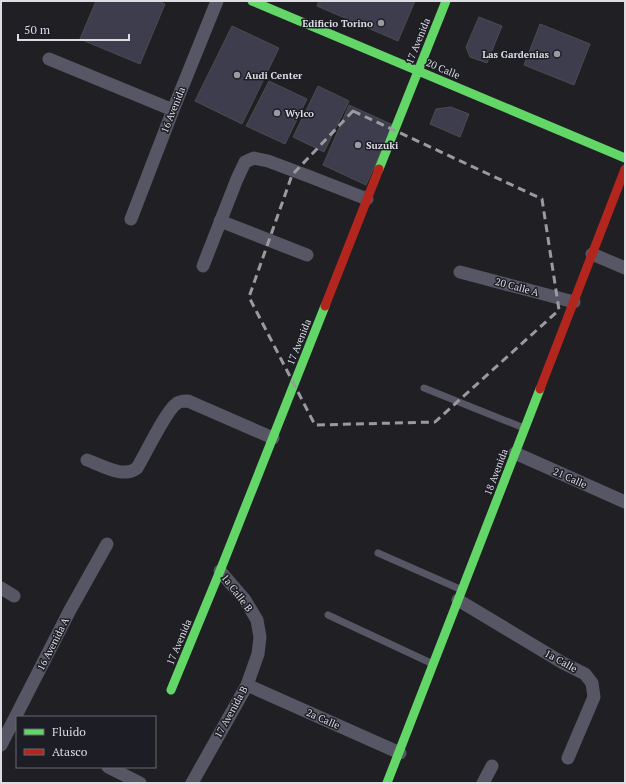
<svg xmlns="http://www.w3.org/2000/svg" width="626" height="784" viewBox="0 0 626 784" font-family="'PT Serif',serif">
  <rect width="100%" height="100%" fill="#1f1f24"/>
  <path fill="#3e3d4e" stroke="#4b4b4f" d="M96,1H158L165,4L140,64L80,39Z
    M319,1H415L398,41L317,6Z
    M479,17L502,26L487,63L470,57L466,47Z
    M540,24L590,44L574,85L524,65Z
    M232,26L279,48L242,124L195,101Z
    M269,81L307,99L285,144L246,126Z
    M318,86L349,101L324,152L293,137Z
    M349,105L393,125L366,185L323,165Z
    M451,107L469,114L460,137L430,124L436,109Z"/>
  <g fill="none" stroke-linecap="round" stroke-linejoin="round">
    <path stroke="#565665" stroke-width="7" d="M424,388L524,428
      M378,553L462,590
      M328,615L433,664"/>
    <path stroke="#565665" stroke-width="13" d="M49,59L173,110
      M131,219L173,110L217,1
      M220,221L307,255
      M592,254L625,268
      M203,266L237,179L245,162L254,158L268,161L308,176L367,199
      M460,272L574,302
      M515,453L625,502
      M87,460C101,465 124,479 137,468C145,455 166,411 176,404C179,401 184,401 188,401L273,438
      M1,588L14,596
      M458,600L563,663L585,674L592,683L594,697L568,758
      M247,685L400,753
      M1,745L70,610L107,544
      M108,767L140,783
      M192,783L247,685L258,654L260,637L257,620L245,600L220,571
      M483,783L492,766"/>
    <path stroke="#63d668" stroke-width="9" d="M252,1L625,158
      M379,169L446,1
      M171,690L220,571L325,306
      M387,783L540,389"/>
    <path stroke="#b3261e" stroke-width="9" d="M325,306L379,169
      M540,389L625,169"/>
  </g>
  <path fill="none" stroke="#9a9aa0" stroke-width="3" stroke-dasharray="8 5" stroke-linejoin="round" d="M353,111L542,199L559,310L435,422L315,425L249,297L292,175Z"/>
  <g fill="#9a9aa0" stroke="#1d1d26" stroke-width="1.5">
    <circle cx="381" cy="23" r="4"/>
    <circle cx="557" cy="54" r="4"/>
    <circle cx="237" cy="75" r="4"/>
    <circle cx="277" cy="113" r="4"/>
    <circle cx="358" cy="145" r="4"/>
  </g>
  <g text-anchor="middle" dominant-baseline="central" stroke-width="3" stroke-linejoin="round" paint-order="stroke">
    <g font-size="10" font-weight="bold" fill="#dcdce2" stroke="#1d1d26" text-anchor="start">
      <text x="373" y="23" text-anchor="end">Edificio Torino</text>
      <text x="549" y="54" text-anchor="end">Las Gardenias</text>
      <text x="245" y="75">Audi Center</text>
      <text x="285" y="113">Wylco</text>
      <text x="366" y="145">Suzuki</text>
    </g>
    <g font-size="10" fill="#dcdce2" stroke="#1d1d26">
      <text transform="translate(418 41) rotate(-68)">17 Avenida</text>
      <text transform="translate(443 69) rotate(23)">20 Calle</text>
      <text transform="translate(173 110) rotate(-68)">16 Avenida</text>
      <text transform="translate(517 287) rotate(15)">20 Calle A</text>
      <text transform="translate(299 342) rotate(-68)">17 Avenida</text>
      <text transform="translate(496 472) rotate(-69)">18 Avenida</text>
      <text transform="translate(570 478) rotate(24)">21 Calle</text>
      <text transform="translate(237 593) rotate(53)">1a Calle B</text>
      <text transform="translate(179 642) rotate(-67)">17 Avenida</text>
      <text transform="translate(53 644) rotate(-63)">16 Avenida A</text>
      <text transform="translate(561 661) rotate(29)">1a Calle</text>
      <text transform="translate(231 712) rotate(-61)">17 Avenida B</text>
      <text transform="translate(323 719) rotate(24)">2a Calle</text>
    </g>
  </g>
  <rect width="626" height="784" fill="none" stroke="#dcdce2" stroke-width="4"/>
  <rect x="16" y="716" width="140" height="52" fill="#1d1d26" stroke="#696971"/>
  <rect x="24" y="729" width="20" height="6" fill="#63d668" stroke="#696971"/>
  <text x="52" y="736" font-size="12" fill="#dcdce2">Fluido</text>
  <rect x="24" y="749" width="20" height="6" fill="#b3261e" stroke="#696971"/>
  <text x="52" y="756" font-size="12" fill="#dcdce2">Atasco</text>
  <path d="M18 34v6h111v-6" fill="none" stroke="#dcdce2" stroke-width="2"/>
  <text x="24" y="34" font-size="12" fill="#dcdce2" stroke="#1d1d26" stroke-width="3" paint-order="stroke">50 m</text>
</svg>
